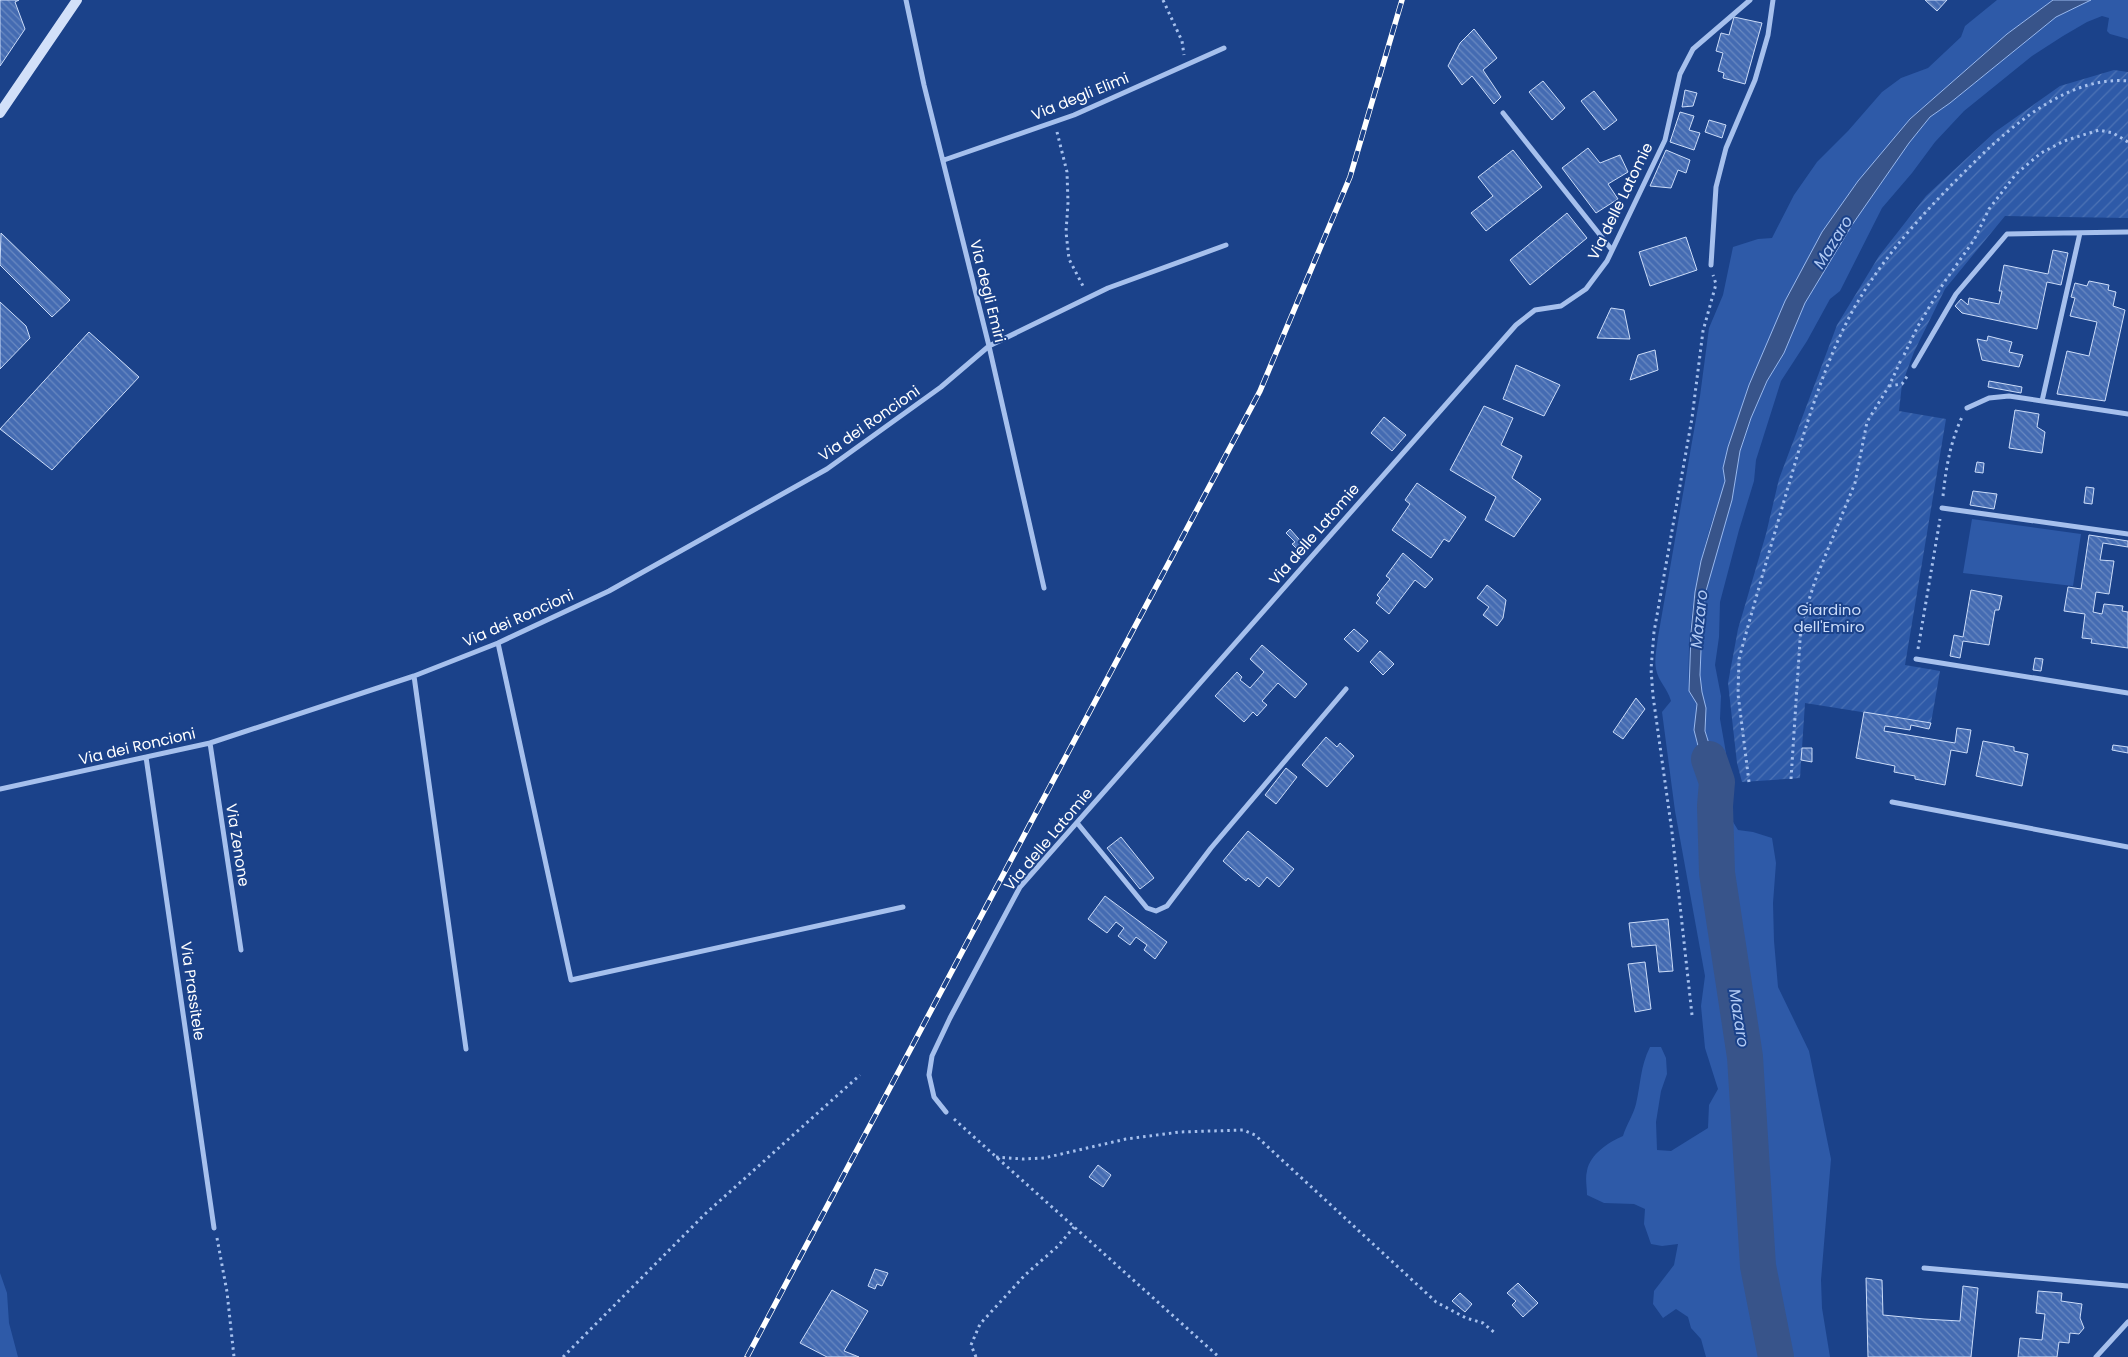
<svg xmlns="http://www.w3.org/2000/svg" width="2128" height="1357" viewBox="0 0 2128 1357" font-family="Poppins,sans-serif">
  <defs>
    <pattern id="garden-furrows" width="10" height="10" patternUnits="userSpaceOnUse" patternTransform="scale(1.25)"><rect width="10" height="10" fill="#2e5aa8"/><path d="M-1 1l2-2M0 10L10 0M9 11l2-2" fill="none" stroke="#4d73b5"/></pattern>
    <pattern id="building-back-hatch" width="6" height="6" patternUnits="userSpaceOnUse" patternTransform="scale(1.25)"><rect width="6" height="6" fill="#446bb2"/><path d="M-1 5l2 2M0 0l6 6M5-1l2 2" fill="none" stroke="#6989c1"/></pattern>
  </defs>
  <rect width="100%" height="100%" fill="#1b428a"/>
  <path fill="#2e5aa8" d="M1997,0H2053L2007,34L1910,119L1858,181L1822,232L1749,385L1728,447L1723,468L1725,481L1723,490C1699,552 1686,621 1689,688C1689,694 1696,698 1697,704C1698,712 1695,720 1695,727C1694,742 1704,765 1711,777L1708,790L1715,806L1719,793L1717,768L1705,731L1706,708L1702,692L1700,675L1702,625L1708,579L1732,500L1740,451L1751,418L1767,381L1784,353L1805,303L1852,225L1909,143L1930,117L1950,103L2056,17L2091,0H2128V39L2110,34L2107,31L2109,18L2102,16L2087,22L2063,36L2032,56L1964,111L1935,142L1912,173L1882,208L1840,291L1830,299L1807,341L1781,381L1756,460L1754,481L1739,530L1720,602L1719,637L1715,665L1721,696L1720,719L1726,753L1727,783L1730,796L1727,812L1738,830L1753,832L1772,838L1776,863L1773,903L1774,941L1778,987L1809,1051L1831,1159L1821,1280L1822,1308L1830,1357H1706L1701,1339L1691,1328L1688,1317L1676,1309L1663,1318L1653,1304L1654,1291L1674,1265L1678,1244L1662,1246L1651,1244L1644,1224L1645,1209L1634,1204L1604,1203L1587,1195C1587,1187 1585,1178 1587,1171C1590,1154 1609,1142 1623,1136C1626,1126 1634,1113 1636,1104C1641,1083 1640,1067 1650,1047H1661L1666,1058L1667,1074L1661,1091L1656,1122L1657,1150L1671,1151L1708,1128L1709,1105L1718,1089L1705,1048L1701,1006L1705,976L1675,811L1662,712L1671,701C1668,689 1658,681 1656,669C1654,659 1657,647 1658,637L1700,396L1709,328L1723,295L1733,247L1758,239L1772,238L1794,195L1817,162L1848,131L1882,92L1901,78L1928,68L1961,37L1965,26Z
    M1972,519L2081,534L2073,586L1963,573Z
    M0,1273L7,1293L9,1323L18,1357H0Z"/>
  <path fill="url(#garden-furrows)" d="M2114,70L2128,72V218L2005,216L1945,289L1914,352L1902,384L1899,411L1946,419L1905,665L1940,671L1931,723L1805,703L1800,778L1742,782L1737,763L1728,683L1738,629L1766,534L1779,479L1837,325L1879,256L1926,196L1995,132L2060,86Z"/>
  <path fill="#38548a" stroke="#99b9ef" d="M2053,0H2091L2056,17L1950,103L1930,117L1909,143L1852,225L1805,303L1784,353L1767,381L1751,418L1740,451L1732,500L1706,591L1702,625L1700,675L1702,692L1706,708L1705,731L1721,782L1715,806L1708,790L1711,777L1702,762L1694,730L1697,704L1689,691L1691,632L1695,592L1701,561L1725,481L1723,468L1728,447L1749,385L1785,301L1822,232L1858,181L1910,119L2007,34Z"/>
  <g fill="none" stroke-linecap="round" stroke-linejoin="round">
    <path stroke="#38548a" stroke-width="36" d="M1709,759L1717,782L1715,806L1717,873L1745,1057L1758,1266L1776,1357"/>
  </g>
  <path fill="url(#building-back-hatch)" stroke="#cbdcf9" d="M0,0H19L15,2L25,29L0,66Z
    M1925,0H1947L1937,11Z
    M1734,17L1762,23L1745,84L1723,78L1724,73L1718,71L1723,53L1716,51L1721,33L1729,35Z
    M1474,29L1497,58L1483,70L1501,97L1494,104L1472,76L1462,85L1448,66L1460,43Z
    M1543,81L1565,108L1552,120L1529,92Z
    M1685,90L1697,93L1693,106L1682,107Z
    M1594,91L1617,120L1604,130L1581,101Z
    M1680,112L1694,116L1689,130L1700,133L1694,150L1670,142Z
    M1709,120L1726,125L1722,138L1705,132Z
    M1588,148L1600,163L1620,155L1628,172L1608,184L1618,199L1596,213L1562,168Z
    M1513,150L1542,187L1486,231L1471,213L1493,196L1478,177Z
    M1666,150L1690,160L1686,173L1678,170L1671,188L1650,186Z
    M1567,213L1587,238L1530,285L1510,260Z
    M1,233L70,300L52,317L0,265Z
    M1686,237L1697,270L1650,286L1639,252Z
    M2053,250L2068,253L2061,285L2047,282L2037,329L1962,313L1955,306L1961,299L1968,305L1969,298L1999,304L2002,291H1999L2004,265L2048,274Z
    M2089,281L2109,285L2108,290L2116,292L2113,306L2125,310L2105,401L2057,394L2067,351L2089,356L2097,322L2070,316L2075,298L2071,297L2075,283L2087,286Z
    M0,302L26,326L30,338L0,369Z
    M1611,308L1624,310L1630,339L1597,338Z
    M89,332L139,377L52,470L0,429Z
    M1988,336L2012,342L2009,352L2023,355L2019,367L1982,360L1977,339L1987,341Z
    M1655,350L1658,370L1630,380L1638,355Z
    M1516,365L1560,385L1544,416L1503,399Z
    M1989,381L2022,387L2021,393L1988,387Z
    M1484,406L1513,418L1501,445L1522,456L1512,478L1541,499L1514,537L1485,520L1496,497L1450,470Z
    M2015,410L2039,414L2037,427L2045,432L2042,453L2009,448Z
    M1384,417L1406,435L1392,451L1371,433Z
    M1977,462L1984,463L1983,473L1975,472Z
    M1417,483L1466,517L1449,542L1444,539L1431,558L1392,530L1410,504L1405,500Z
    M2086,487L2094,488L2092,504L2084,503Z
    M1973,491L1997,494L1994,509L1970,505Z
    M1290,529L1305,546L1299,551L1292,544L1295,542L1286,533Z
    M2089,535L2128,541V547L2103,543L2100,560L2114,561L2109,594L2096,592L2093,612L2102,614L2104,604L2123,606L2122,611L2128,612V648L2091,643L2092,639L2082,638L2085,614L2064,611L2068,587L2081,589Z
    M1403,553L1433,579L1425,588L1415,580L1389,614L1376,603L1380,598L1377,595L1390,579L1386,576Z
    M1487,585L1506,600L1503,618L1497,626L1483,615L1489,607L1477,598Z
    M1971,590L2002,596L1999,610H1995L1989,645L1963,641L1960,658L1950,656L1954,635L1963,637Z
    M1354,629L1368,641L1358,652L1344,639Z
    M1262,645L1307,684L1295,698L1278,683L1262,701L1267,705L1257,716L1253,712L1244,722L1215,696L1237,672L1242,677L1240,680L1250,688L1264,672L1250,659Z
    M1380,651L1394,664L1383,675L1370,662Z
    M2035,658L2043,659L2041,671L2033,670Z
    M1636,698L1645,709L1623,739L1613,732Z
    M1864,712L1931,723L1929,729L1911,725L1910,730L1885,726L1884,731L1955,743L1957,728L1971,730L1967,753L1951,750L1945,785L1915,779V776L1894,772L1895,766L1856,758Z
    M1326,737L1337,747L1340,743L1354,756L1327,787L1302,765Z
    M1983,741L2014,747V751L2028,754L2022,786L1976,776Z
    M2113,745L2128,747V753L2112,750Z
    M1802,748H1812V762L1801,760Z
    M1286,768L1297,777L1276,804L1265,795Z
    M1248,831L1294,869L1279,887L1267,877L1259,887L1248,878L1246,881L1223,861Z
    M1121,837L1154,878L1140,889L1107,848Z
    M1105,896L1167,942L1155,959L1144,950L1147,945L1136,937L1130,945L1118,936L1124,928L1116,922L1107,933L1088,919Z
    M1668,919L1673,971L1659,972L1656,945L1632,947L1629,923Z
    M1645,962L1651,1009L1635,1012L1628,964Z
    M1098,1165L1111,1175L1103,1187L1089,1177Z
    M875,1269L888,1273L882,1286L877,1284L875,1289L868,1286Z
    M1866,1278L1882,1280L1883,1315L1924,1319L1960,1321L1963,1286L1978,1288L1971,1357H1868Z
    M1518,1283L1538,1303L1523,1317L1512,1305L1516,1301L1507,1293Z
    M832,1290L868,1311L844,1351L859,1357H827L800,1343Z
    M2038,1291L2062,1293L2061,1301L2082,1304L2080,1318L2084,1328L2079,1334L2070,1333L2069,1343L2059,1342L2057,1357H2018L2020,1338L2042,1340L2045,1314L2036,1313Z
    M1460,1293L1472,1304L1465,1312L1452,1301Z"/>
  <g fill="none" stroke-linecap="round" stroke-linejoin="round">
    <path stroke="#a6c0ed" stroke-width="3" stroke-dasharray="2.5 4" stroke-linecap="butt" d="M1163,0L1182,41L1184,55
      M1057,132L1067,172L1068,203L1066,232L1069,259L1084,288
      M1904,355L1918,326L1943,284L1974,240L1989,209L2016,174L2041,153L2064,141L2099,130L2113,133L2128,142
      M1889,386L1902,384L1908,375
      M1943,496C1946,468 1950,443 1962,417
      M1918,649L1940,519
      M1791,779L1801,625L1815,581L1855,483L1867,422L1889,386L1901,360
      M1749,782L1738,694L1739,659C1755,600 1772,542 1789,484C1806,425 1824,364 1853,310C1887,249 1939,196 1989,148C2025,115 2076,76 2128,81
      M1692,1015L1672,832L1653,696L1651,669L1654,632L1692,418L1703,331L1716,284L1713,275
      M954,1119L1219,1357
      M996,1157L1023,1159L1044,1158L1126,1139L1180,1132L1243,1130L1255,1135L1436,1302L1466,1318L1483,1323L1495,1333
      M217,1238L227,1292L234,1357
      M563,1357L705,1214L860,1075
      M976,1357L971,1345L980,1324L1025,1275L1058,1246L1074,1227"/>
    <path stroke="#a6c0ed" stroke-width="5" d="M906,0L924,85L989,346L1044,588
      M1503,113L1612,250
      M944,160L1074,115L1224,48
      M1711,265L1716,187L1726,148L1755,80L1768,35L1773,0
      M1914,366L1956,294L2007,234L2128,232
      M2042,401L2080,233
      M1967,408L1989,398L2009,396L2128,414
      M1942,508L2128,534
      M498,643L571,980L903,907
      M1916,659L2128,693
      M414,676L466,1049
      M210,743L241,950
      M146,757L214,1228
      M0,789L210,743L414,676L498,643L609,591L827,469L941,387L989,346L1108,288L1226,245
      M1892,802L2128,847
      M1078,824L1147,908L1156,911L1167,906L1211,848L1346,689
      M946,1112L934,1097L929,1075L932,1056L950,1018L1020,887L1516,325L1535,310L1561,306L1586,289L1607,261L1665,140L1680,74L1693,49L1750,0
      M1924,1268L2128,1286
      M2096,1357L2128,1322"/>
    <path stroke="#d2e0f9" stroke-width="10" d="M0,113L77,0"/>
    <g stroke="#fff" stroke-width="5.5">
      <path id="rail" d="M747,1357L1260,391L1350,177L1402,0"/>
    </g>
    <use href="#rail" stroke="#1b428a" stroke-width="4" stroke-dasharray="11" stroke-linecap="butt"/>
  </g>
  <g text-anchor="middle" dominant-baseline="central" stroke-width="4" stroke-linejoin="round" paint-order="stroke">
    <g font-size="15" fill="#fff" stroke="#1b428a">
      <text transform="translate(1080 96) rotate(-22)">Via degli Elimi</text>
      <text transform="translate(1620 201) rotate(-64)">Via delle Latomie</text>
      <text transform="translate(988 291) rotate(76)">Via degli Emiri</text>
      <text transform="translate(869 423) rotate(-35)">Via dei Roncioni</text>
      <text transform="translate(1314 534) rotate(-49)">Via delle Latomie</text>
      <text transform="translate(518 618) rotate(-24)">Via dei Roncioni</text>
      <text transform="translate(137 746) rotate(-13)">Via dei Roncioni</text>
      <text transform="translate(1048 839) rotate(-50)">Via delle Latomie</text>
      <text transform="translate(238 845) rotate(81)">Via Zenone</text>
      <text transform="translate(193 991) rotate(82)">Via Prassitele</text>
    </g>
    <g font-size="15" fill="#cbdcf9" stroke="#1b428a">
      <text x="1829" y="609">Giardino<tspan x="1829" dy="17">dell'Emiro</tspan></text>
    </g>
    <g font-size="16" font-style="italic" fill="#b1caf4" stroke="#1b428a">
      <text transform="translate(1833 242) rotate(-58)">Mazaro</text>
      <text transform="translate(1699 619) rotate(-84)">Mazaro</text>
      <text transform="translate(1739 1018) rotate(81)">Mazaro</text>
    </g>
  </g>
</svg>
